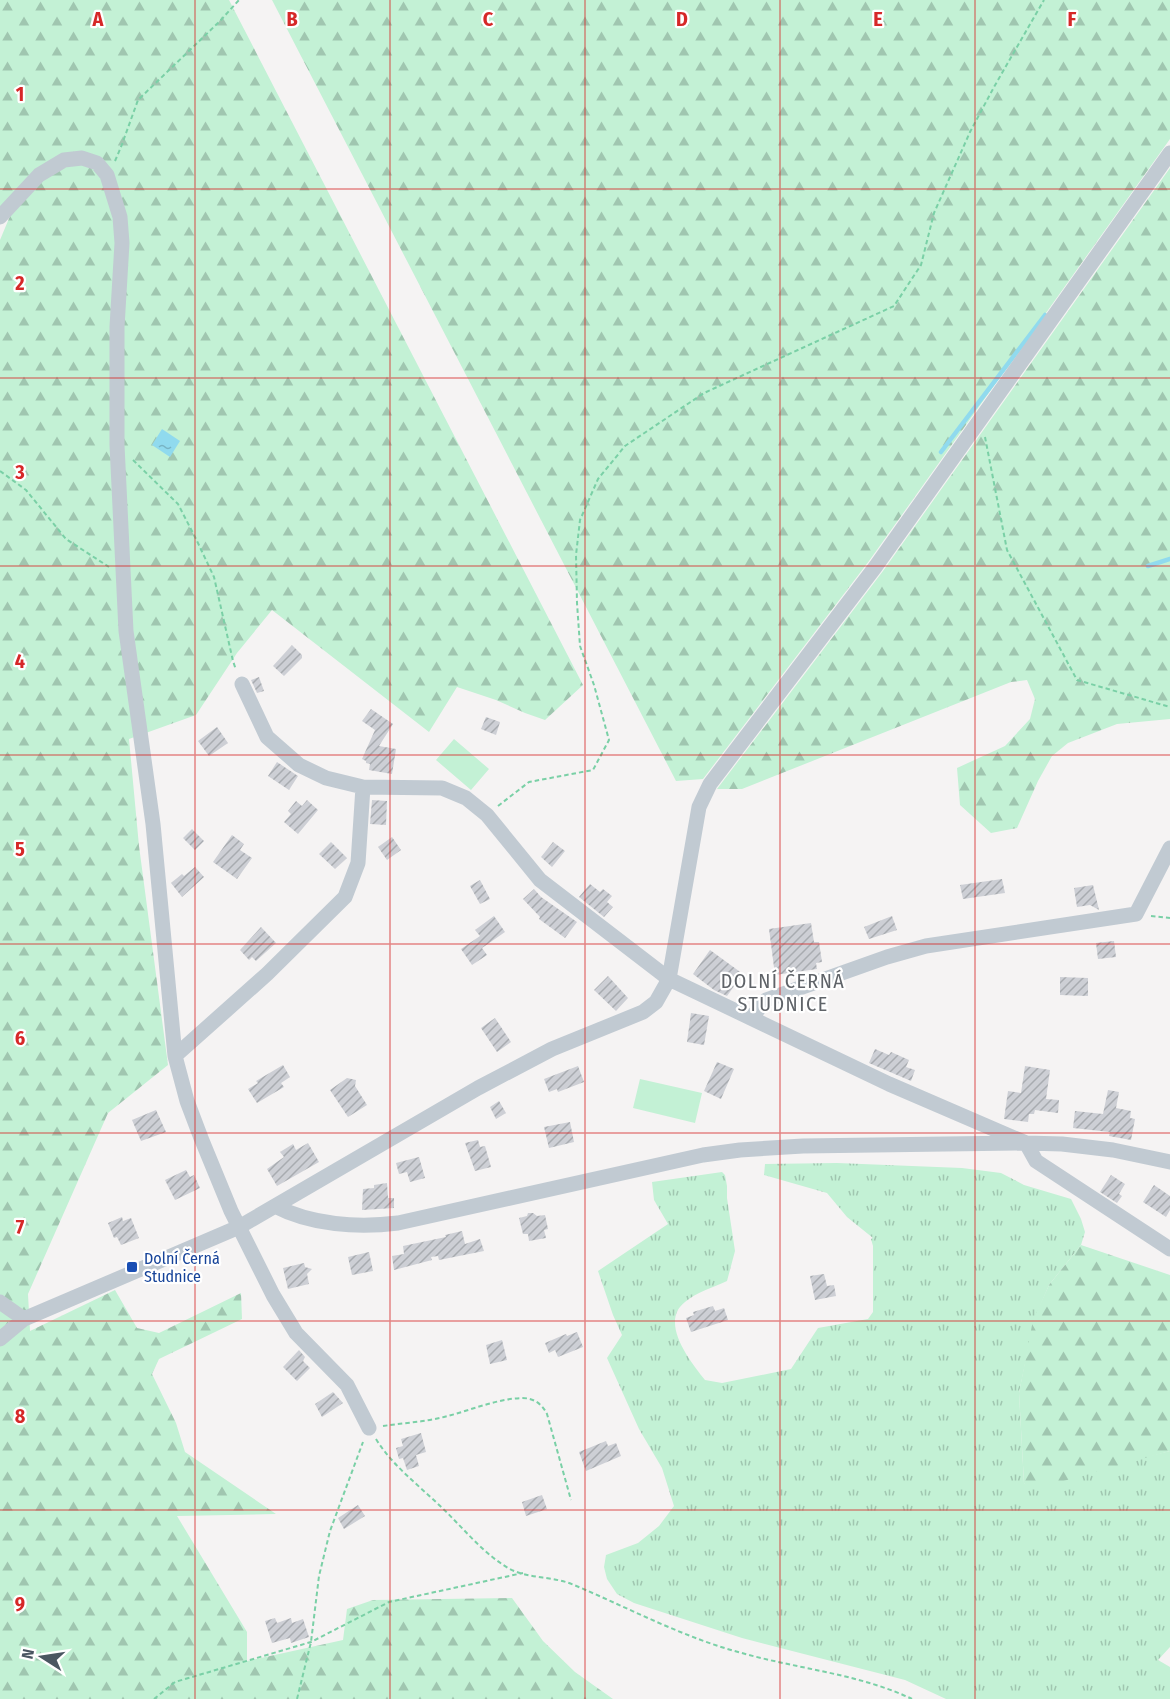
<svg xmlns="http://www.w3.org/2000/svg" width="1170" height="1699" viewBox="0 0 1170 1699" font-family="'Fira Sans Condensed',sans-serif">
  <defs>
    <pattern id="grass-tufts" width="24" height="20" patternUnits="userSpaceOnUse" patternTransform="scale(1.5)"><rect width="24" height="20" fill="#c3f1d5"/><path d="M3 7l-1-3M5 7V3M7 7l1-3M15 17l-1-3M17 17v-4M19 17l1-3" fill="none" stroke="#a0c6b0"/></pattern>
    <pattern id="forest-firs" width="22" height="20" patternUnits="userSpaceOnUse" patternTransform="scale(1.5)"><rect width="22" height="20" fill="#c3f1d5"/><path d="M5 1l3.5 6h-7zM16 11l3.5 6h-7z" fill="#a0c6b0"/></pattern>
    <pattern id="water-ripples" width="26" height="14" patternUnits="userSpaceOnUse" patternTransform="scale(1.5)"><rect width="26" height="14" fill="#90daee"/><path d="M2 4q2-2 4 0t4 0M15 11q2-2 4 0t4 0" fill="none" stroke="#78b4c4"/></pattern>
    <pattern id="building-hatch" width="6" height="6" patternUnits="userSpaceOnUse" patternTransform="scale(1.5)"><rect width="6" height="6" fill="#cdcfd5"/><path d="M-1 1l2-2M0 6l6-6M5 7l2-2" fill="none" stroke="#a8abb0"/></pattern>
  </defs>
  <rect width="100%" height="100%" fill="#f5f3f3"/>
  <path fill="url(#grass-tufts)" d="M837,1163L962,1168L1001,1173L1024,1185L1071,1199L1081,1219L1085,1232L1081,1245L1049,1285L1034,1320L1019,1393L1024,1483L1028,1486L1170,1451V1647L1158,1660L1170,1667V1699H946L905,1680L742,1638L634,1603L617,1594L607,1579L604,1567L606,1555L638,1543L659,1526L674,1506L662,1468L639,1429L607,1358L622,1335L613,1315L598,1271L668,1224L654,1200L652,1182L722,1172L725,1175L727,1186V1198L735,1251L727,1281C714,1287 697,1292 685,1302C659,1322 690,1361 705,1380L722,1383L791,1369L818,1328L868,1319L873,1312V1246L871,1239L873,1238L847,1217L827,1193L764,1175L765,1164Z"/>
  <path fill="url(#forest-firs)" d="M0,0H229L583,685L545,720L525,713L496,700L457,687L429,732L272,610L237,653L196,715L129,739L139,846L168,1065L108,1113L28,1294L30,1331L115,1290L137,1328L159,1333L241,1293L242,1319L159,1359L152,1374L176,1423L185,1452L276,1514L177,1516L247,1632V1661L343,1640L347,1609L373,1600L512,1598L543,1641L575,1672L613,1699H0V240L10,216L0,208Z
    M272,0H1170V139L869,561L703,779L676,781Z
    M1170,168V719L1117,724L1068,743L1052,756L1038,781L1017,828L991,833L960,805L957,768L1005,746L1030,719L1035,699L1027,680L1011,682L742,789H717L883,571Z
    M1081,1245L1170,1275V1451L1035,1489L1028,1486L1027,1487L1024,1483L1019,1393L1033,1320L1049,1285Z"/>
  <path fill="#c3f1d5" d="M454,739L489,769L471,790L436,760Z
    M640,1079L702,1093L695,1123L633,1108Z"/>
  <path fill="url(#water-ripples)" d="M162,429L180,441L170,457L152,445Z"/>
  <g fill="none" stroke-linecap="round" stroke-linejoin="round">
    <path stroke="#90daee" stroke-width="4.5" d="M941,452L1045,315
      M1148,566L1170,559"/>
  </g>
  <path fill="url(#building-hatch)" d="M292,645L302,655V658L284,676L273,666Z
    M259,677L264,691L257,693L251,680Z
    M371,709L393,724L379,746L396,749L392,774L369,770L370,764L366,763V761L362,759L375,730L362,721Z
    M486,717L500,722L496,735L481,729Z
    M217,727L228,743L209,756L198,741Z
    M277,762L298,776L289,790L268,776Z
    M307,800L318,810L298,834L284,822L291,814L288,811L296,801L302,806Z
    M372,800L387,801L386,825L370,824Z
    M192,829L204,841L195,850L183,838Z
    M232,835L244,844L240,850L252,858L237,879L213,862Z
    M392,837L401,850L387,860L378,847Z
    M331,842L347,858L335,869L319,854Z
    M553,842L565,851L552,867L541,857Z
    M195,867L204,877L182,897L171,883L182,874L184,876Z
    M1002,879L1005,893L963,899L960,885Z
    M480,880L490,899L480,904L470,886Z
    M590,884L600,892L603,889L612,896L607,902L613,907L604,917L579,897Z
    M1093,885L1099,910L1090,905L1077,907L1074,888Z
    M534,889L541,897L577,922L565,938L539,919L540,917L523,899Z
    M494,916L505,932L482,948L487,955L472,965L461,949L480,936L475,930Z
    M892,916L897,930L869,939L864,927Z
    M811,923L814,942H819L822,962L816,963L817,969L775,975L769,929Z
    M261,927L276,943L256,961L252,957L249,960L240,950Z
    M1114,941L1116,957L1098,959L1096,943Z
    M710,950L743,974L727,996L714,990L693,974Z
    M608,976L628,998L616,1011L594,990Z
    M1060,977L1088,978V996L1060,995Z
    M691,1013L709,1016L704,1045L687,1042Z
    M495,1018L511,1042L497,1052L481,1028Z
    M875,1049L889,1055L891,1052L909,1060L906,1067L915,1070L911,1081L869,1063Z
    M717,1062L734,1069L721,1099L704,1091Z
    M283,1065L290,1077L281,1083L284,1087L257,1103L248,1089L258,1083L256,1081Z
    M578,1066L584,1082L558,1092L557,1089L549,1092L544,1079Z
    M1025,1066L1050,1070L1046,1099L1059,1100L1058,1113L1035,1110L1034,1114H1029L1028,1122L1004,1119L1008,1091L1021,1093Z
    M347,1078L356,1080L355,1086L367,1105L348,1117L330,1090Z
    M1108,1090L1119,1092L1116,1108L1131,1111L1130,1118L1135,1119L1131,1140L1109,1136L1110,1132L1073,1128L1075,1111L1103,1114Z
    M499,1101L506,1113L496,1119L490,1107Z
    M156,1110L166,1132L141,1141L132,1120Z
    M570,1122L574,1142L549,1148L544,1127Z
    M478,1140L480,1147L485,1146L491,1167L475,1171L465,1143Z
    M308,1143L319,1162L277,1186L267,1169L284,1157L280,1152L293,1144L296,1150Z
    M419,1157L425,1178L410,1182L407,1172L399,1174L396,1163Z
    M186,1170L190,1177L194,1175L200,1188L175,1200L165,1180Z
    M1111,1175L1125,1184L1119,1194L1122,1196L1117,1203L1100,1192Z
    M387,1183L388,1198H394V1208L362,1210L363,1189L374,1188V1185Z
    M1154,1185L1170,1196V1210L1166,1217L1143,1202Z
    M528,1213H533L537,1216L545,1215L548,1229L544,1230L546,1238L529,1241L528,1234H523L519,1218L527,1216Z
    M122,1217L123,1221L131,1218L139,1238L121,1245L117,1237L114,1238L108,1223Z
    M462,1231L465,1244L480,1239L484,1251L439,1260L438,1256L431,1257L432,1260L394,1270L392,1256L404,1254L403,1246L446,1237L445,1235Z
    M369,1252L373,1271L352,1275L348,1257Z
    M304,1263L305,1267L312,1269L307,1274L309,1284L288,1289L283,1268Z
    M824,1274L827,1286L834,1285L836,1296L815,1300L810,1276Z
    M713,1306L715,1311L724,1308L728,1320L691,1332L686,1318L694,1315L693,1312Z
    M577,1332L583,1347L558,1357L555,1350L549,1353L545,1343L566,1334L567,1336Z
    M502,1340L507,1360L490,1364L486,1345Z
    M299,1350L305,1357L303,1361L310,1368L297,1381L283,1367Z
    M333,1392L343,1403L322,1417L315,1404Z
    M421,1433L426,1452L416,1455L419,1466L407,1470L403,1458L399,1459L396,1448L403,1446L401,1439Z
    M606,1441L608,1446L616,1443L621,1456L586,1471L579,1452Z
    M542,1495L547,1509L526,1516L522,1502Z
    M358,1505L365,1516L344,1529L338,1518Z
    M275,1618L277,1623L291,1618L292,1623L303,1619L309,1637L291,1643L290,1638L272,1643L265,1621Z"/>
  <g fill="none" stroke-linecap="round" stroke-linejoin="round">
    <path stroke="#7ad0a6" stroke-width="2" stroke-dasharray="4.5 3" stroke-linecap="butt" d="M115,161L121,147L138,100L220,21L239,0
      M985,437L1007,550L1077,680L1170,707
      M133,460L178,504L197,541L214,577L233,661L236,670
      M0,471L26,490L66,539L109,567
      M498,806L529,782L593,770L609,740L594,685L580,646L577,603L576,555L580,520L598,479L625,446L704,393L894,306L921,265L934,213L970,132L994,87L1044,0
      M1151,916L1170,918
      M383,1426C403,1423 424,1422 444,1417C469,1411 495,1399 522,1398C534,1398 542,1404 547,1414L571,1500
      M376,1439C392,1465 416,1483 438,1504C462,1526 480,1551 508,1568C527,1579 554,1576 574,1585C629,1608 684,1638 742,1653C798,1669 860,1674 912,1699
      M154,1699L175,1682L311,1642L389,1602L523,1573
      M297,1699L311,1642L319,1576L330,1531L363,1442"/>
    <path stroke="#c1cad2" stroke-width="15" d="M0,217L39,175L64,160L82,158L97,163L107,175L120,217L122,243L117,327V445L126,631L153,824L175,1056L187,1101L201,1138L231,1211L273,1295L296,1333L347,1385L369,1428
      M242,684L267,737L299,765L326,778L363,787L442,788L466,798L487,815L540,880L669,979L889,1084L1026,1143L1036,1161L1170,1249
      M751,1018L766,1000L887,957L926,946L1136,914L1170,848
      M175,1056L267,974L345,897L358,863L363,787
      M275,1206C311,1225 358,1228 398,1223L703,1155L740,1150L803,1146L1026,1143L1062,1144L1113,1150L1170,1162
      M0,1302L24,1319
      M0,1339L24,1319L239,1227L478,1088L552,1049L643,1012L656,1002L669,979L699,807L710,784L876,566L1170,153"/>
  </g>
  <path fill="none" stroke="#d62828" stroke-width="1.5" stroke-opacity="0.55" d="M195,0V1699M390,0V1699M585,0V1699M780,0V1699M975,0V1699M0,189H1170M0,378H1170M0,566H1170M0,755H1170M0,944H1170M0,1133H1170M0,1321H1170M0,1510H1170"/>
  <rect fill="#1a4fb4" stroke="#fff" stroke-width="2" x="126" y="1261" width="12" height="12" rx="3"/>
  <g text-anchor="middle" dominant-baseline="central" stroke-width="4.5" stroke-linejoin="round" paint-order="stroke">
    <g font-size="16" fill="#164399" stroke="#fff" text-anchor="start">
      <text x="144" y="1258">Dolní Černá<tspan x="144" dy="18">Studnice</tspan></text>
    </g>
    <g font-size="20" letter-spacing="1.5" fill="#5f6368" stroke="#fff">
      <text x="783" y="981">DOLNÍ ČERNÁ<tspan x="783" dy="23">STUDNICE</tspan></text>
    </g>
  </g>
  <g font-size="20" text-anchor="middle" font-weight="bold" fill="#d62828" stroke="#fff" stroke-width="4.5" stroke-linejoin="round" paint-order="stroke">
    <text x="98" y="26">A</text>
    <text x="292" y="26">B</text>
    <text x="488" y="26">C</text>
    <text x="682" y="26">D</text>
    <text x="878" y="26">E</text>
    <text x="1072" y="26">F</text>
    <text x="20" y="101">1</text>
    <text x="20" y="290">2</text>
    <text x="20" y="479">3</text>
    <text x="20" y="668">4</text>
    <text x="20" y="856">5</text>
    <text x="20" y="1045">6</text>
    <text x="20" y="1234">7</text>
    <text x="20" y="1423">8</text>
    <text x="20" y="1611">9</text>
  </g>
  <g transform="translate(42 1657) rotate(282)" stroke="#ffffff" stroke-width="4.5" paint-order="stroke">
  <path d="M0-4.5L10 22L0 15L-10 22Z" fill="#4a5661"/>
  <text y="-9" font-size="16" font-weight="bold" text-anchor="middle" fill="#4a5661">N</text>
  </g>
</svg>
